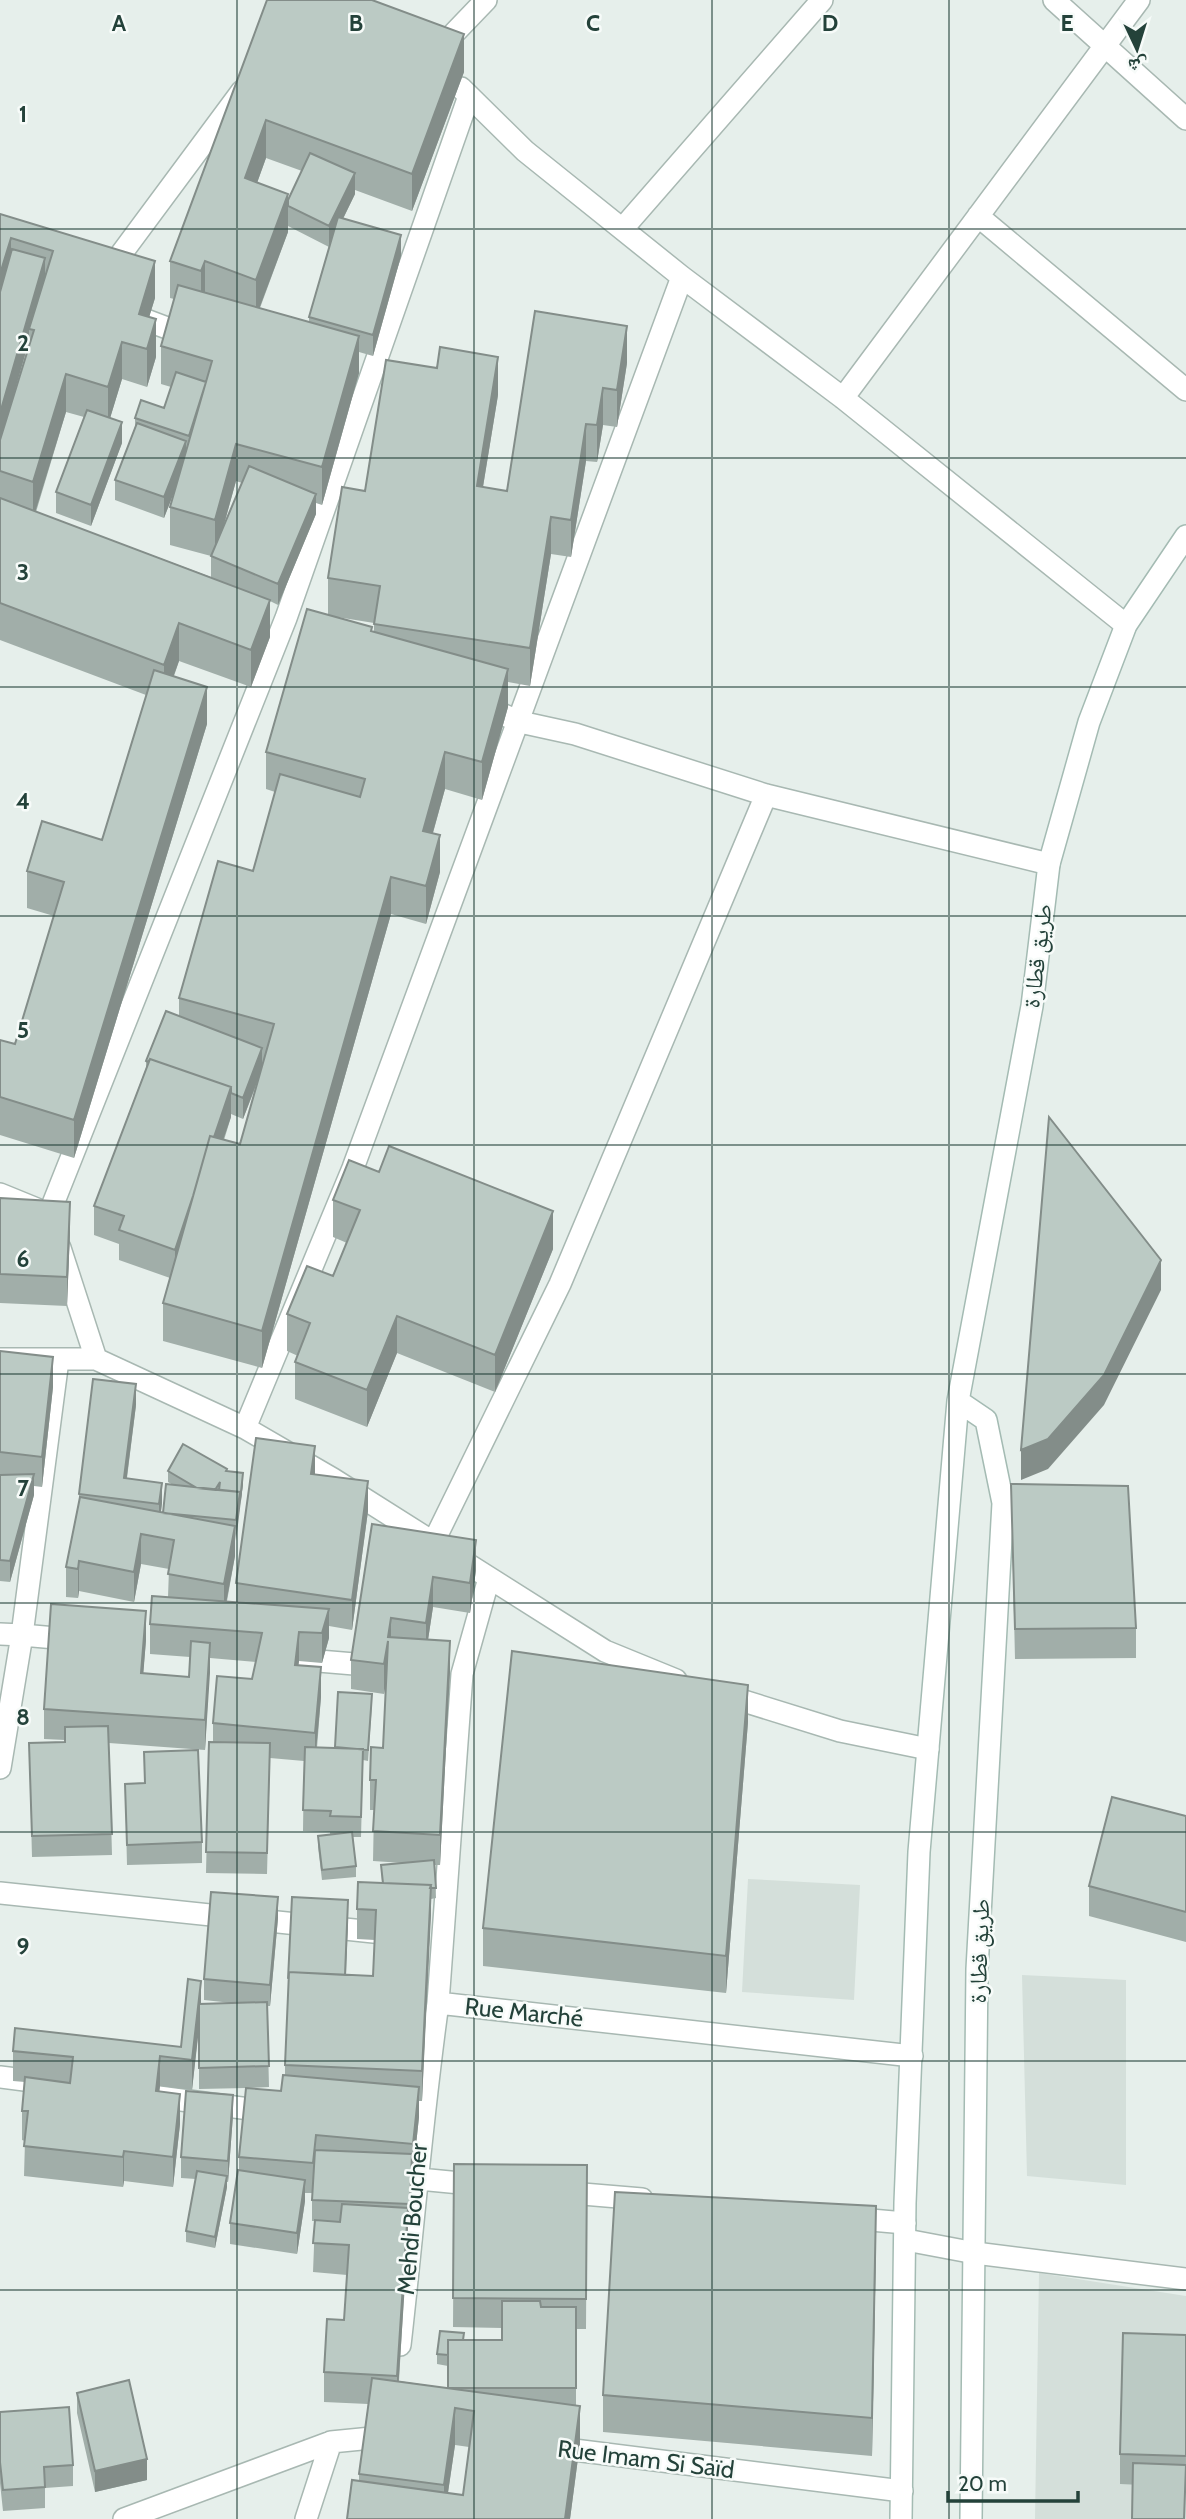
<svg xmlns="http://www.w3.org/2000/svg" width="1186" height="2519" viewBox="0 0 1186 2519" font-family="Cabin,'Noto Naskh Arabic',sans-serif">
  <rect width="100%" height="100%" fill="#e6efeb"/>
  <path fill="#d4dfda" d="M748,1879L860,1885L854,2000L742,1992Z
    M1022,1975L1126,1980V2185L1027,2176Z
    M1039,2273L1186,2296V2519H1035Z"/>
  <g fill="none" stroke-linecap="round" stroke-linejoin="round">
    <g stroke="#a8b8b2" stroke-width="24">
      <path id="street" d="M1054,0L1186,119
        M437,51L486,0
        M461,88L525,151L682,277L843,398L1126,625
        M978,216L1186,390
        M624,227L822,0
        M107,273L242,91
        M130,314L191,337
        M843,398L1139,0
        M479,704L520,722L575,734L766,795L1049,864
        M0,1194L49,1214L286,618L469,96
        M60,1248L96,1359
        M0,1359H96L245,1428L333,1479L605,1651L676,1680
        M58,1360L22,1635L78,1640
        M245,1428L353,1168L682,277
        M433,1543L560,1284L766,795
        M489,1578L462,1674L438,2003L912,2056
        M0,1634L22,1635L0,1768
        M295,1659L378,1666
        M721,1694L840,1731L928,1749
        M0,1893L383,1933
        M0,2077L40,2082
        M151,2096L272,2112
        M419,2179L481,2185
        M559,2192L642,2199
        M848,2218L905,2223
        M906,2240L975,2253L1186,2279
        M400,2345C413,2231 422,2117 438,2003
        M550,2447L902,2491
        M124,2519L331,2442
        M306,2519L331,2442L392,2436"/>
    </g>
    <g stroke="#a4bbb3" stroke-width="24">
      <path id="secondary" d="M958,1401L986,1420L1003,1503L977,1969L971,2519
        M901,2519L905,2203L919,1852L958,1401L1032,1006L1049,864L1089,722L1126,625L1186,536"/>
    </g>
    <use href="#street" stroke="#fff" stroke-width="21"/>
    <use href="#secondary" stroke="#fff" stroke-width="21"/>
  </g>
  <path fill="#a1aea9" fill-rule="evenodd" d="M267,0L464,72L412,211L355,190V194L343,219L401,256L373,356L359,352V373L322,505L316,503V514L278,605L270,601V637L251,687L179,661L174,676L207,724L74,1158L0,1135V1040L15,1044L54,916L27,908V871L102,840L146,695L0,640V214L155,298L149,317L156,357L147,387L122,379L110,418L122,443L91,526L56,513V492L84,417L66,412L36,512L211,577V556L170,545V507L176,486L164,518L115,500V480L135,427V418L164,408L171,387L161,384V346L174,299L170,298V261ZM266,158L302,171L288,200L257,183ZM288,226L329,247L309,317V322L260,308L288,232ZM29,341V344L12,401ZM236,481L242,483L223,528Z
    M627,363L617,427L603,425L597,462L586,461L571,557L551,554L530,686L508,682V707L482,800L445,789L433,833L440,872L426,924L391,914L262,1368L163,1341V1303L170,1278L119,1260V1244L94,1235V1206L146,1068V1061L179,1016V998L253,871L275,792L266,789V752L328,615V578L365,491L498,395L483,487L507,491ZM337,617L374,623V631H372ZM258,1081L240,1144L224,1140L231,1117V1114L243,1119Z
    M0,1198L70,1231L67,1306L0,1303Z
    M333,1200L553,1249L495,1392L397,1353L367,1427L295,1399V1362L298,1356L287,1351V1314L333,1276L347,1243L333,1237Z
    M0,1351L53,1387L42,1487L34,1486V1495L10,1582L0,1581Z
    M136,1405L127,1478L162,1503L161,1512H163L173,1485L168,1482V1471H227L243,1484L235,1541V1556L227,1601L236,1602V1583L315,1474L368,1511L352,1630L329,1626V1638L322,1663L299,1661L298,1665L321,1697L317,1748H335L372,1704L368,1761L363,1760L361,1837H353L356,1866V1877L322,1880L318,1847V1836L330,1835V1832L303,1831L304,1761L270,1758L267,1874L206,1873L209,1742L213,1743V1723L252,1679L256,1662L210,1658L205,1750L109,1743L112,1855L32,1857L29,1743L65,1742V1740L44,1739V1709L146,1640L143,1674L189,1677L190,1657L150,1654V1624L168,1597L169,1569L141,1564L134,1602L79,1591L78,1598L66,1597V1567L79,1501V1494Z
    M1011,1484L1136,1628V1658L1015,1659Z
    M372,1524L476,1570L470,1613L433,1607L428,1640L450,1671L440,1865H434L436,1898L431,1899L422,2101H419V2117L413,2173H412L410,2225L408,2224L399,2381L448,2388V2366L437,2364V2354L464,2340H502V2328L453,2327L454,2164L587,2165L586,2329H576V2405L580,2443L570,2519H347L359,2481V2474L368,2404L324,2402V2372L344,2320L347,2275L313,2272L315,2221H312V2193H305V2201L297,2254L230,2244V2223L239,2170V2157L246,2088L199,2089V2025L192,2090L160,2086L159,2091L180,2124L173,2187L124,2181L123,2187L24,2176L25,2141L22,2140V2111L25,2082L13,2081V2051L181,2047L201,2004L232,2003L204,2000V1979L278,1918L270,2006H267L269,2087L247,2088L281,2091L285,2075V2065L348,1920L346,1975L373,1976L375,1940L357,1939V1909L382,1883L381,1865L403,1863L373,1861L374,1810H370V1780L383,1748L386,1681L384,1694L351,1689V1660ZM455,2445L469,2447L463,2495L448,2493Z
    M748,1722L726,1993L483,1966V1928Z
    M144,1752L202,1842V1863L127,1865L125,1784L144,1783Z
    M1186,1816V1942L1089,1916V1886Z
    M233,2115L228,2182H227V2187L215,2248L186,2242V2231L196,2179L181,2178V2157Z
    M876,2244L872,2456L603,2432V2395Z
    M1186,2335V2487L1120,2484V2454Z
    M77,2393L147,2480L95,2492L77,2413Z
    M0,2412L73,2465V2486L45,2488V2508L3,2511L0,2483Z"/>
  <path fill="#838d89" d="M464,34V72L412,211V174Z
    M266,120V158L245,216V178Z
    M355,173V194L329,247V226Z
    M288,194V232L256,317V280Z
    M401,235V256L373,356V335Z
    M11,238V275L0,311V274Z
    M45,258V288L29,329V341L0,442V413Z
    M155,261V298L140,347L139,314Z
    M205,261V298L201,309V271Z
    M156,319V357L147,387V349Z
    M627,326V363L617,427V390Z
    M359,336V373L322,505V467Z
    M122,342V379L108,425V387Z
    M498,357V395L477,523V486Z
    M66,374V412L33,519V482Z
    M603,388V425L597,462V425Z
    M122,422V443L91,526V505Z
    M586,424V461L571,557V520Z
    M186,441V462L164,518V497Z
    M236,444V481L215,557V520Z
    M316,494V514L278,605V584Z
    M551,517V554L530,686V648Z
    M270,600V637L251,687V650Z
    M179,623V661L164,702V665Z
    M508,669V707L482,800V762Z
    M207,687V724L74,1158V1120Z
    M445,752V789L423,868V831Z
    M440,835V872L426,924V886Z
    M391,877V914L262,1368V1331Z
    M262,1048V1069L243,1119V1098Z
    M231,1087V1117L175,1279V1250Z
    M70,1202V1231L67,1306V1277Z
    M553,1211V1249L495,1392V1355Z
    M1161,1260V1290L1104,1405L1048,1469L1021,1480V1450Z
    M397,1316V1353L367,1427V1390Z
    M53,1357V1387L42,1487V1457Z
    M136,1384V1405L124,1499V1478Z
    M315,1446V1476L311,1474Z
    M243,1473V1484L236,1541V1520Z
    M34,1474V1495L10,1582V1561Z
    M368,1481V1511L352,1630V1600Z
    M162,1483V1503L159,1525V1504Z
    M235,1526V1556L224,1614V1584Z
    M141,1534V1564L134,1602V1572Z
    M476,1540V1570L470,1613V1583Z
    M79,1561V1591L78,1598V1569Z
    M433,1577V1607L426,1653V1623Z
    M329,1609V1638L322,1663V1633Z
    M146,1611V1640L141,1703V1673Z
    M391,1618V1648L388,1671L384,1694V1664Z
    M299,1632V1661L295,1695V1665Z
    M450,1641V1671L440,1865V1835Z
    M210,1643V1673L205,1750V1720Z
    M321,1667V1697L315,1762V1733Z
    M748,1685V1722L726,1993V1956Z
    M431,1885V1915L422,2101V2071Z
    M278,1897V1918L270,2006V1985Z
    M348,1900V1920L344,2003V1982Z
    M201,1981V2011L192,2090V2060Z
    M160,2056V2086L156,2121V2091Z
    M419,2087V2117L413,2173V2144Z
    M180,2094V2124L173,2187V2157Z
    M233,2095V2115L228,2182V2161Z
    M124,2151V2181L123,2187V2157Z
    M412,2154V2175L410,2225V2204Z
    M227,2176V2187L215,2248V2237Z
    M305,2180V2201L297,2254V2233Z
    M876,2206V2244L872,2456V2418Z
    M408,2208V2238L397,2406V2376Z
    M580,2406V2443L570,2519H565Z
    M455,2408V2445L444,2519V2485Z
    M147,2459V2480L95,2492V2471Z"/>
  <path fill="#bbcac4" stroke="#838d89" stroke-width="2" d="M267,0H372L464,34L412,174L266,120L245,178L288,194L256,280L205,261L201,271L170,261Z
    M310,153L355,173L329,226L288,206V200Z
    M0,214L155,261L139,314L156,319L147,349L122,342L108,387L66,374L33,482L0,471V440L34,330L29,329L53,251L11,238L0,274Z
    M338,217L401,235L373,335L309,317Z
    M12,249L45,258L0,413V292Z
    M178,285L359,336L322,467L236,444L215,520L170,507L212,361L161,346Z
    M535,311L627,326L617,390L603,388L597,425L586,424L571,520L551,517L530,648L374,624L380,586L328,578L342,487L365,491L386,360L437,368L440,347L498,357L477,486L507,491Z
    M176,372L206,382L189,436L135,418L141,400L164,408Z
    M87,410L122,422L91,505L56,492Z
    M137,423L186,441L164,497L115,480Z
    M249,466L316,494L278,584L211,556Z
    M0,498L270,600L251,650L179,623L164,665L0,603Z
    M307,609L372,627L371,631L508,669L482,762L445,752L423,831L440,835L426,886L391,877L262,1331L163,1303L210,1136L240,1144L274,1024L179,998L218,861L253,871L280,774L360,797L365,779L266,752Z
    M154,670L207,687L74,1120L0,1097V1040L15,1044L64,882L27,871L42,821L102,840Z
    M166,1011L262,1048L243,1098L231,1093V1087L150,1059L148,1062L146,1061Z
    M150,1059L231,1087L214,1137L210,1136L193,1196L175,1250L119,1230L124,1216L94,1206Z
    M1049,1117L1161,1260L1104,1375L1048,1439L1021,1450Z
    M389,1146L553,1211L495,1355L397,1316L367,1390L295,1362L310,1323L287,1314L307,1266L333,1276L360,1210L333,1200L349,1160L379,1172Z
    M0,1198L70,1202L67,1277L0,1274Z
    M0,1351L53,1357L42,1457L0,1452Z
    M93,1379L136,1384L124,1478L162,1483L159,1504L79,1494Z
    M256,1438L315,1446L311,1474L368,1481L352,1600L236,1583Z
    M183,1444L227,1469L226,1471L243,1473L240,1501V1492L219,1490L220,1482L215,1490L197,1488L168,1471Z
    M34,1474L10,1561L0,1560V1475Z
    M166,1484L240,1492L236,1520L163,1513Z
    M1011,1484L1128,1486L1136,1628L1015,1629Z
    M80,1497L235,1526L224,1584L168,1574L174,1540L141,1534L134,1572L79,1561L78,1569L66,1567Z
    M372,1524L476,1540L470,1583L433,1577L426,1623L391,1618L388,1637L450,1641L440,1835L373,1831L376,1780H370L371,1747L383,1748L388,1641L384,1664L351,1660Z
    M152,1596L329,1609L322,1633L299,1632L295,1665L321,1667L315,1733L213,1723L217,1676L252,1679L262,1633L150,1624Z
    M51,1604L146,1611L141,1673L189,1677L191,1641L210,1643L205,1720L44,1709Z
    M512,1651L748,1685L726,1956L483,1928Z
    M338,1692L372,1694L368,1750L335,1747Z
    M108,1726L112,1834L32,1836L29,1743L65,1742V1727Z
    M209,1742L270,1743L267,1853L206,1852Z
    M305,1747L363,1749L361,1817L330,1816L331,1811L303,1810Z
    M198,1750L202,1842L127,1845L125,1784L145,1783L144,1752Z
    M1112,1797L1186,1816V1912L1089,1886Z
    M352,1832L356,1866L322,1870L318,1836Z
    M434,1860L436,1888H430L431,1885L383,1883L381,1865Z
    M358,1882L431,1885L422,2071L285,2065L289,1972L373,1976L376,1910L357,1909Z
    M211,1892L278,1897L270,1985L204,1979Z
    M292,1897L348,1900L345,1975L289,1972L288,1979Z
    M188,1979L201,1981L192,2060L160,2056L156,2091L180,2094L173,2157L124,2151L123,2157L24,2146L28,2111H22L25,2077L70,2083L73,2057L13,2051L15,2028L181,2047Z
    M267,2002L269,2066L199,2068V2004Z
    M283,2075L419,2087L413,2144L316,2135L313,2163L239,2157L246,2088L281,2091Z
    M186,2091L233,2095L228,2161L181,2157Z
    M315,2150L412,2154L410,2204L312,2200Z
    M454,2164L587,2165L586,2299L453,2298Z
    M238,2170L305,2180L297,2233L230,2223Z
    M197,2171L227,2176L215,2237L186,2231Z
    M615,2192L876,2206L872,2418L603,2395Z
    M342,2204L408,2208L397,2376L324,2372L327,2319L344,2320L349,2245L313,2243L315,2220L340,2222Z
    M502,2301H540L541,2307H576V2388H448V2340H502Z
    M440,2331L464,2333L463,2340H448V2355L437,2354Z
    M1123,2333L1186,2335V2456L1120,2454Z
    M372,2378L580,2406L565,2519H347L352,2480L463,2495L474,2411L455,2408L444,2485L359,2474Z
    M129,2380L147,2459L95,2471L77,2393Z
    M69,2407L73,2465L44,2467L45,2487L3,2490L0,2462V2412Z
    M1133,2463L1186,2465L1184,2519H1132Z"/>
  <path fill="none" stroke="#24423a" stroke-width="2" stroke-opacity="0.55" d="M237,0V2519M474,0V2519M712,0V2519M949,0V2519M0,229H1186M0,458H1186M0,687H1186M0,916H1186M0,1145H1186M0,1374H1186M0,1603H1186M0,1832H1186M0,2061H1186M0,2290H1186"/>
  <g text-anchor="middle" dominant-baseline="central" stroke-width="5" stroke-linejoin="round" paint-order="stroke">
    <g font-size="24" fill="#24423a" stroke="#f7fbf9">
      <text transform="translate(1037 956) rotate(-83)">طريق قطارة</text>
      <text transform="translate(979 1951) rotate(-88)">طريق قطارة</text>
      <text transform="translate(524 2012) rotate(6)">Rue Marché</text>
      <text transform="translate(412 2219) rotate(-85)">Mehdi Boucher</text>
      <text transform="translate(646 2459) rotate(7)">Rue Imam Si Saïd</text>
    </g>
  </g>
  <g font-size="23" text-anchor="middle" font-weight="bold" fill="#24423a" stroke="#f7fbf9" stroke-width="5" stroke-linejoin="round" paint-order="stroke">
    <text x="119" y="31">A</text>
    <text x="356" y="31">B</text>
    <text x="593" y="31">C</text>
    <text x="830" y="31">D</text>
    <text x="1067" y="31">E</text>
    <text x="23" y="122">1</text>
    <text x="23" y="351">2</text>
    <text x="23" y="580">3</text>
    <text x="23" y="809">4</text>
    <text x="23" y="1038">5</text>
    <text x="23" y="1267">6</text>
    <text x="23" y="1496">7</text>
    <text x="23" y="1725">8</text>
    <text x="23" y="1954">9</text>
  </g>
  <g transform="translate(1137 49) rotate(176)" stroke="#f7fbf9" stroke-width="5" paint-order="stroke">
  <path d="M0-5L12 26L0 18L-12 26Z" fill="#24423a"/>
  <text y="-10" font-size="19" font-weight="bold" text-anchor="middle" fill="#24423a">ش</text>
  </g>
  <path d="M948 2491v10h130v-10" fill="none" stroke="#24423a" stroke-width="3.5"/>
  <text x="958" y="2491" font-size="21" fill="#24423a" stroke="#f7fbf9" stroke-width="5" paint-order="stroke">20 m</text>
</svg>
